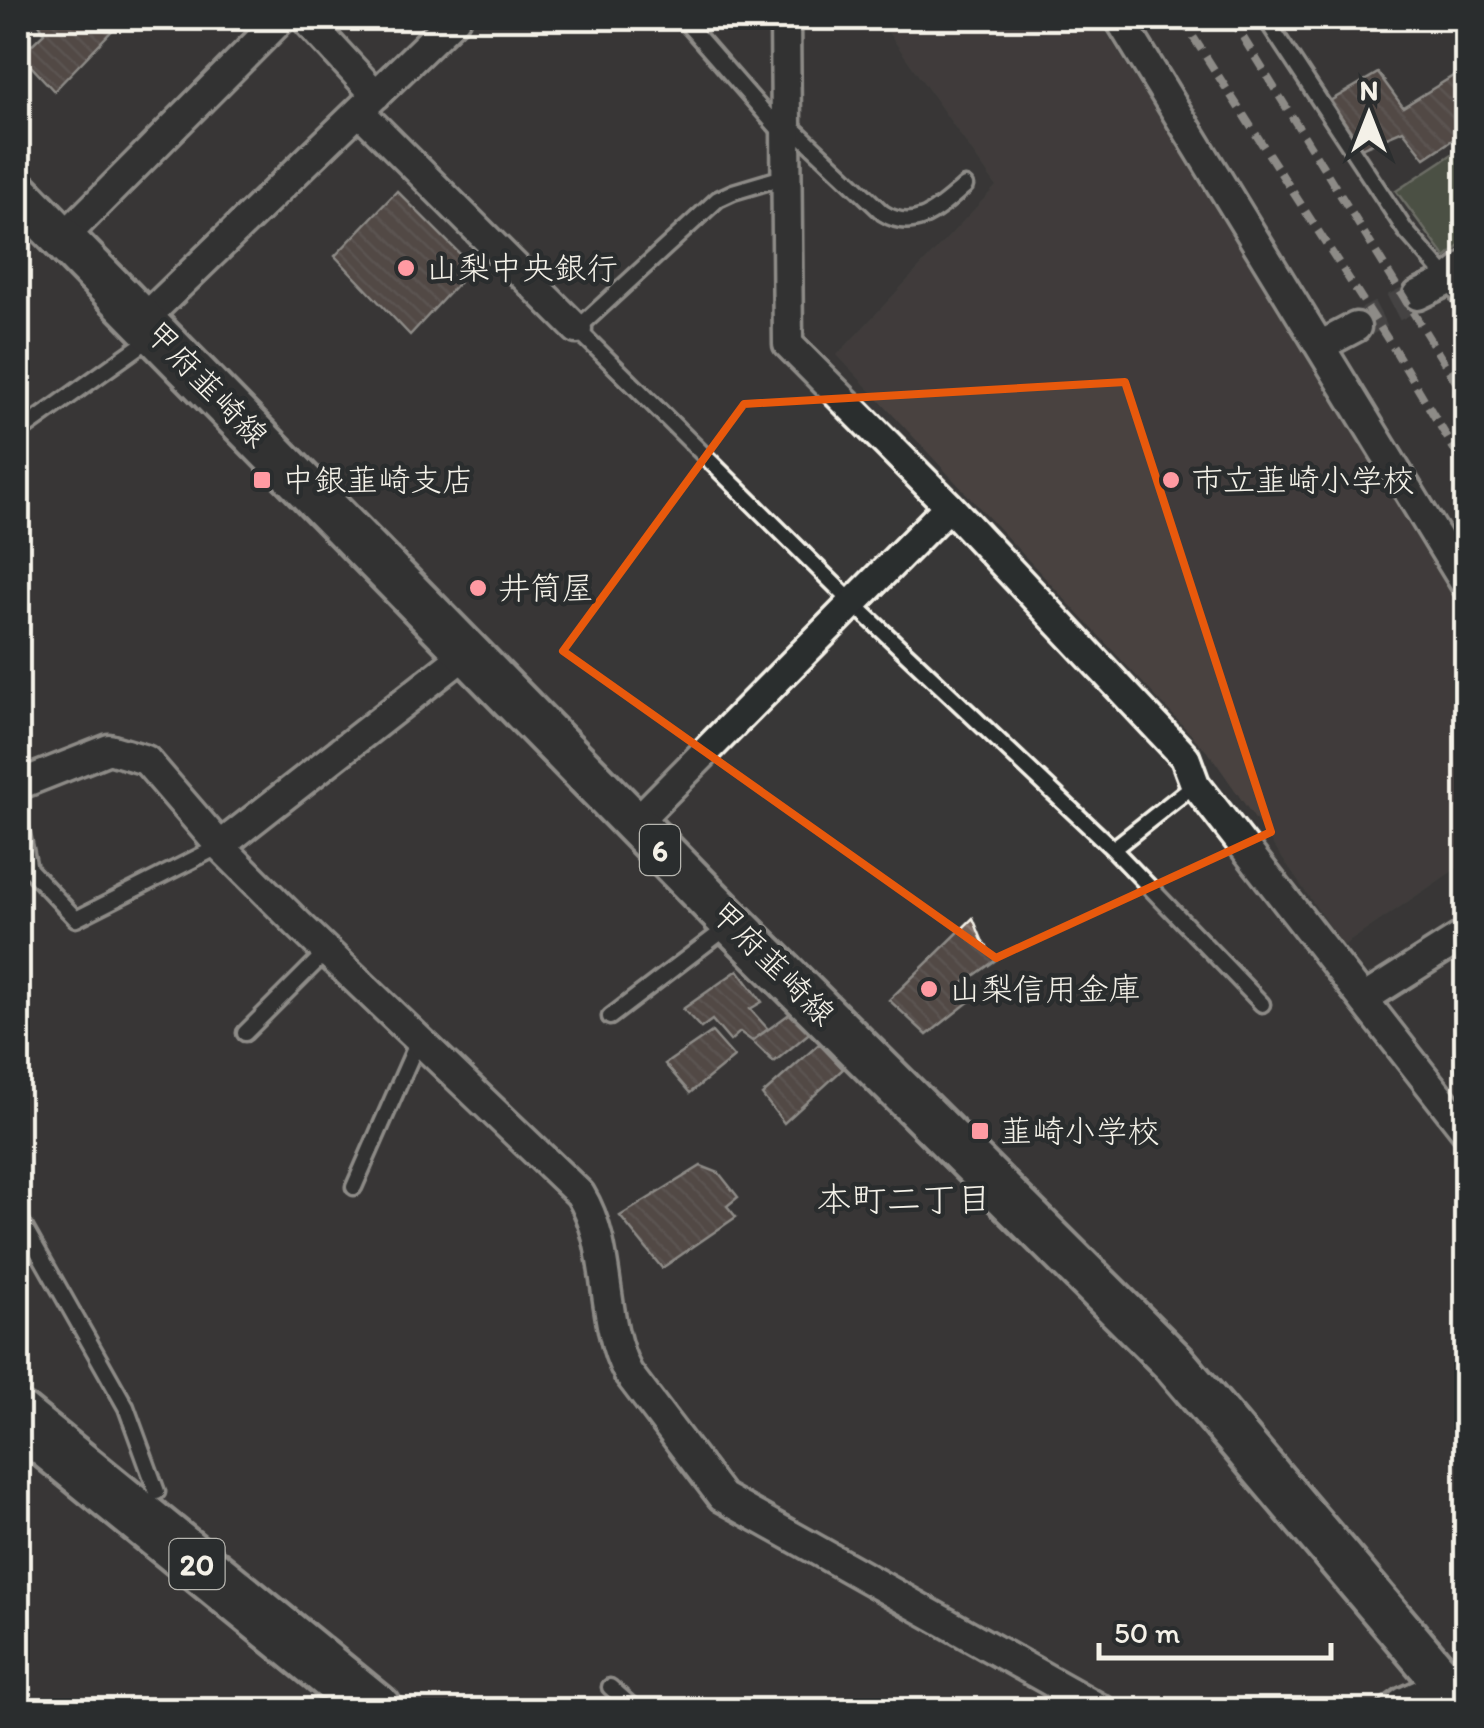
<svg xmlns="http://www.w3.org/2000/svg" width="1484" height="1728" viewBox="0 0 1484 1728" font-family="Itim,'Klee One',sans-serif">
  <defs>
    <pattern id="building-back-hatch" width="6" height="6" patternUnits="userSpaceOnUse" patternTransform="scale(2.5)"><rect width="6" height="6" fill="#716059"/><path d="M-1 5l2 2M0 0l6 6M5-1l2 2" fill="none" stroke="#867771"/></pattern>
  </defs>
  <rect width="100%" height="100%" fill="#383737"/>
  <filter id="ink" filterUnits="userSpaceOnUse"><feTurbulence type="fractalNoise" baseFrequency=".01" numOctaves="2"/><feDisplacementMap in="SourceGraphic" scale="20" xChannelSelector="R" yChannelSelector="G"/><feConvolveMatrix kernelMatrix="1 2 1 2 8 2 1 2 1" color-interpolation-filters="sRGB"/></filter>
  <g filter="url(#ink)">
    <path fill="#494341" d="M878,18H1097L1466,604V862L1343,946L1212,757L837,355L996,186Z"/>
    <path fill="#636f56" stroke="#acb09f" stroke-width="2.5" d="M1466,145V241L1446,258L1396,191Z"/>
    <path fill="url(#building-back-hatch)" stroke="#f4f1e8" stroke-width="2.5" d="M36,18H124L54,91L21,55L44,33Z
      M1466,68V131L1425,158L1403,130L1361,148L1330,101L1378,73L1403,107Z
      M397,191L473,267L410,335L335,256Z
      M973,918L982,940L996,960L965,982L975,997L927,1035L889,1000Z
      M738,970L762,1002L750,1009L768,1029L752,1041L740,1032L730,1041L712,1020L701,1028L683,1009Z
      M792,1012L813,1030L774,1062L752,1041Z
      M712,1032L734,1057L690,1093L665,1064Z
      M819,1044L843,1069L784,1123L762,1095Z
      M701,1166L719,1173L738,1197L727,1206L736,1217L662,1268L620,1216Z"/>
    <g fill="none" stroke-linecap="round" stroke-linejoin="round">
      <path stroke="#545352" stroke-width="28" stroke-dasharray="28 14" stroke-linecap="butt" d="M1356,327L1418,295"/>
      <g stroke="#f4f1e8" stroke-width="21">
        <path id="lane" d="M682,18L783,134
          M1265,18L1405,230L1449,280L1466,308
          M787,122L883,213C916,234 940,207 965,186
          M787,176L733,192L718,199L577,329L853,603L1113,849L1195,784
          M18,433L151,338
          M18,814L29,869L76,919L220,846
          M1113,849L1262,1004
          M610,1017L729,926
          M245,1033L328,950
          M354,1187L419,1039
          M18,1216L126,1407L157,1492
          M610,1687L636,1710"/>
      </g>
      <g stroke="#f4f1e8" stroke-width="35">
        <path id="street" d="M305,18L376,95
          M785,18L788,344L949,506L1185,757L1195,784L1466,1131
          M1119,18L1466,585
          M359,111L577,329
          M63,238L282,18
          M1418,295L1449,280L1466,266
          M144,319L455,18
          M1320,346L1356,327
          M18,785L109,749L146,760L220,846L299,925L580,1194C613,1248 599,1317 628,1373L722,1497L1102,1710
          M635,823L949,506
          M220,846L468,652
          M1365,998L1466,934
          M1393,1710L1404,1702L1444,1684"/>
      </g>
      <g stroke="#f4f1e8" stroke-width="50">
        <path id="primary" d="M18,193L733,924L1174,1363L1466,1708"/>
      </g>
      <g stroke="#f4f1e8" stroke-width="58">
        <path id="highway" d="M18,1418L376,1710"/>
      </g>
      <path stroke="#f4f1e8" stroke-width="5" stroke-dasharray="8 8" stroke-linecap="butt" d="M1453,1069L1466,1068"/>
      <use href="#lane" stroke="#2a2d2e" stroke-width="14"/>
      <use href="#street" stroke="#2a2d2e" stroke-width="28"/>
      <use href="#primary" stroke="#2a2d2e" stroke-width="42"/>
      <use href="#highway" stroke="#2a2d2e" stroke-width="50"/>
      <path stroke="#f4f1e8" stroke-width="8" stroke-dasharray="15 8" stroke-linecap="butt" d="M1181,18L1396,352L1466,469
        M1231,18L1466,398"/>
    </g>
  </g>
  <path d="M0 0H1484V1728H0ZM1125,382L1271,832L996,958L563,651L744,404Z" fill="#383737" fill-opacity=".55" fill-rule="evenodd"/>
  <path fill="none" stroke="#e8590c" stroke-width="8" stroke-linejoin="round" d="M1125,382L1271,832L996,958L563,651L744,404Z"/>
  <g fill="#ff9aa2" stroke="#2a2d2e" stroke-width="4">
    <circle cx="406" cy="268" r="10"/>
    <rect x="252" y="470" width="20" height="20" rx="5"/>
    <circle cx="1171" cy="480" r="10"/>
    <circle cx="478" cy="588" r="10"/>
    <circle cx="929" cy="989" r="10"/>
    <rect x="970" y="1121" width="20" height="20" rx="5"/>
  </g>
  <g text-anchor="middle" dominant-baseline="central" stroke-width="9" stroke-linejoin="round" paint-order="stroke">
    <g fill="#2a2d2e" stroke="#b7b6b0" stroke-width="2.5">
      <rect x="640" y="825" width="40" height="50" rx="8"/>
      <rect x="169.5" y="1539" width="55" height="50" rx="8"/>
    </g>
    <g font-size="30" font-weight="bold" fill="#f4f1e8">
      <text x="660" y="850">6</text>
      <text x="197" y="1564">20</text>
    </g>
    <g font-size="32" fill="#f4f1e8" stroke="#2a2d2e" text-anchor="start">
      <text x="426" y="268">山梨中央銀行</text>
      <text x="282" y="480">中銀韮崎支店</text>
      <text x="1191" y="480">市立韮崎小学校</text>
      <text x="498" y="588">井筒屋</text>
      <text x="949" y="989">山梨信用金庫</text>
      <text x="1000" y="1131">韮崎小学校</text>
    </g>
    <g font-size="32" fill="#f4f1e8" stroke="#2a2d2e">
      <text transform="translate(207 384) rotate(46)">甲府韮崎線</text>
      <text transform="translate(773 963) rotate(45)">甲府韮崎線</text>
    </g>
    <g font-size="35" fill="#f4f1e8" stroke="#2a2d2e">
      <text x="904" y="1199">本町二丁目</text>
    </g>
  </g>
  <rect width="1484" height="1728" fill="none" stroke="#2a2d2e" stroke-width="60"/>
  <rect x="30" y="30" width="1424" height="1668" fill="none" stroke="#f4f1e8" stroke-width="4" filter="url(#ink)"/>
  <g transform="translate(1369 115)" stroke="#2a2d2e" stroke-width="8" paint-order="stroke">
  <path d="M0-8L18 38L0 25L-18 38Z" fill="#f4f1e8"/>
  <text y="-15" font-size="28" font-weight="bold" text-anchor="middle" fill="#f4f1e8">N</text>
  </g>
  <path d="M1099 1643v15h232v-15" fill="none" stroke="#f4f1e8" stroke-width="5"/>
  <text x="1114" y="1643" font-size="30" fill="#f4f1e8" stroke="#2a2d2e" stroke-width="8" paint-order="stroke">50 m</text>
</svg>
